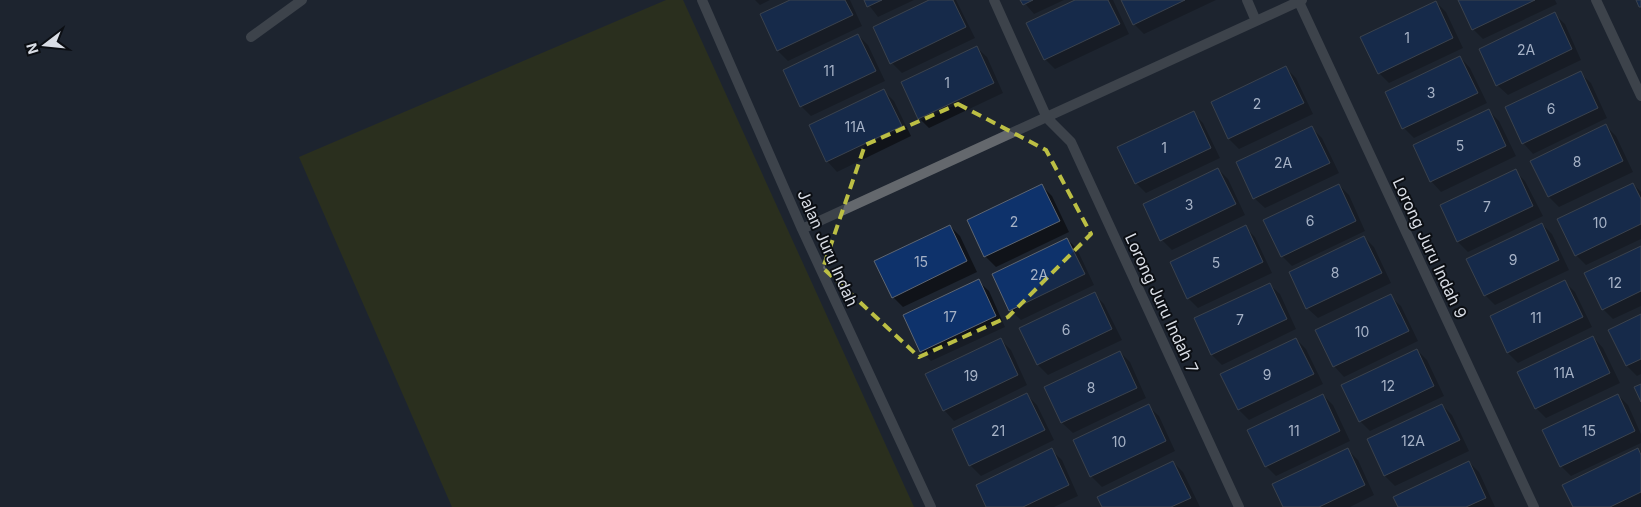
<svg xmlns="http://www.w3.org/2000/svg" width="1641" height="507" viewBox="0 0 1641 507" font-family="Inter,sans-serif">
  <rect width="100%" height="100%" fill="#1e2530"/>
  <path fill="#3b3d0a" d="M666,0H683L914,507H452L299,157Z"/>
  <path fill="#0007" d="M755,0H770L760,5Z
    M793,0H850L862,26L788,61L778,51L761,15Z
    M865,0H914L878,17Z
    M932,0H956L975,38L902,73L892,63Z
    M1022,0H1064L1034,14Z
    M1077,0H1113L1129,34L1055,69L1045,59Z
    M1123,0H1216L1144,34L1134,24Z
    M1460,0H1555L1557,4L1483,39L1473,29Z
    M1436,2L1446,12L1463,48L1389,83L1379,73Z
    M1554,14L1565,24L1581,60L1508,95L1497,85Z
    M858,35L868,45L885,81L811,116L801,106Z
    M976,47L987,57L1003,93L929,128L919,118Z
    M1460,57L1470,68L1487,103L1414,138L1404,128Z
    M1286,68L1296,78L1313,114L1239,149L1229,139L1212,103Z
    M1580,73L1591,83L1607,118L1533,154L1523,143L1507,108Z
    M884,91L894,101L911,136L837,172L827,161Z
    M1488,110L1499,121L1516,156L1441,192L1431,181L1415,146Z
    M1193,113L1203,123L1220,158L1146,193L1136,183Z
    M1606,126L1616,136L1633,172L1559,207L1549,197L1532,161Z
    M1311,127L1322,138L1339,173L1265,208L1254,198L1238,163Z
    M1218,169L1228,179L1245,215L1172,250L1162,240Z
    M1515,171L1525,181L1543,216L1468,252L1458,242L1441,206Z
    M1633,184L1641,192V239L1586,265L1576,255Z
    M1339,185L1349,195L1365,231L1292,266L1282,256Z
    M1042,186L1052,196L1069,232L996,267L986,257L969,221Z
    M1542,224L1552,234L1569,270L1495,305L1485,295Z
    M950,226L960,236L977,272L903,307L893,297Z
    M1245,227L1255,237L1272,273L1198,308L1188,298Z
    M1364,237L1374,247L1391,283L1318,318L1307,308Z
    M1067,239L1077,249L1094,285L1021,320L1010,310Z
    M1641,248V306L1613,319L1603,309Z
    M978,281L989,291L1005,327L931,361L921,351Z
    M1565,282L1575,292L1592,327L1518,363L1508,353L1492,317Z
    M1269,284L1280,294L1296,329L1222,365L1212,355L1195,319Z
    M1094,294L1104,304L1122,340L1048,375L1038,365Z
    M1390,296L1401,306L1418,341L1344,377L1334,366Z
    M1641,315V374L1637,376L1627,366L1610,330Z
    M1593,337L1603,348L1620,383L1546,418L1536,408Z
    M1296,339L1306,349L1323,384L1249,420L1239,410L1222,374Z
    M1001,340L1011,350L1027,385L954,421L944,410Z
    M1417,350L1427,360L1444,396L1370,431L1360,421Z
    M1120,352L1130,362L1146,398L1073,433L1062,423L1046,387Z
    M1027,395L1037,405L1054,440L981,476L970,465L953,430Z
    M1323,395L1333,405L1350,441L1276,476L1266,466Z
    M1618,395L1628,405L1641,434V443L1571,476L1561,466Z
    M1442,405L1452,415L1469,451L1395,486L1385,476L1368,440Z
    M1148,406L1159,416L1175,451L1102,487L1091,476L1075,441Z
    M1051,450L1062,460L1078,496L1054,507H988Z
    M1348,450L1358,460L1374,495L1350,507H1284Z
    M1638,450L1641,453V507H1574Z
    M1173,462L1183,472L1200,507H1104Z
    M1469,462L1479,472L1495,507H1399Z"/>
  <path fill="#0e326b" stroke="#5e6672" d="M790,0H845L853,15L777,51L760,14Z
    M864,0H882L867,7Z
    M929,0H953L966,27L890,64L873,27Z
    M1020,0H1033L1023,5Z
    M1075,0H1108L1120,24L1044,60L1026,23Z
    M1121,0H1185L1133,25Z
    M1458,0H1535L1472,30Z
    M1636,0H1641V7H1639Z
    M1436,1L1453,38L1378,74L1360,37Z
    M1555,12L1572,49L1496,86L1479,49Z
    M858,34L876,71L800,107L783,70Z
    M977,46L994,83L918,119L901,82Z
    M1460,56L1478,93L1402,129L1385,92Z
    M1286,66L1304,103L1228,139L1211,102Z
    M1581,71L1598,108L1522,144L1505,107Z
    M884,89L902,126L826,162L809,125Z
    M1489,109L1506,146L1430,182L1413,145Z
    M1194,111L1211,148L1135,184L1117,147Z
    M1606,124L1623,161L1548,197L1530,161Z
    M1312,126L1330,163L1253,199L1236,162Z
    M1218,168L1236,204L1160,241L1143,204Z
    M1516,169L1533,206L1457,242L1440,205Z
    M1633,183L1641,199V224L1575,256L1557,219Z
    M1042,184L1060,221L984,257L967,220Z
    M1339,184L1356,221L1281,257L1263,220Z
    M1542,223L1559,260L1484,296L1466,259Z
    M950,225L967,261L892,298L874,261Z
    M1246,225L1263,262L1187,299L1170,262Z
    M1364,236L1382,273L1306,309L1289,272Z
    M1067,238L1085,274L1009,311L992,274Z
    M1641,246V291L1602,310L1584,273Z
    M979,279L996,316L920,352L903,315Z
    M1565,280L1583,317L1507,353L1490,316Z
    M1270,283L1287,319L1211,355L1194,318Z
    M1095,292L1112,329L1037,365L1019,328Z
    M1391,294L1409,331L1333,367L1315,330Z
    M1641,314V359L1626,366L1608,330Z
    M1593,336L1610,373L1535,409L1517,372Z
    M1001,338L1018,375L943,411L925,374Z
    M1296,338L1314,374L1238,410L1220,374Z
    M1417,349L1434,386L1359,422L1341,385Z
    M1120,351L1137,388L1061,423L1044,387Z
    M1641,384V402L1634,387Z
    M1027,393L1045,430L969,466L952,429Z
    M1323,394L1340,431L1265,467L1247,430Z
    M1618,394L1635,431L1560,467L1542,430Z
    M1149,404L1166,441L1090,477L1073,440Z
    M1442,404L1460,440L1384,476L1367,439Z
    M1052,448L1069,485L1023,507H986L976,485Z
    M1348,448L1365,485L1319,507H1283L1272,484Z
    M1638,448L1641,455V492L1610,507H1573L1562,485Z
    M1173,461L1191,498L1171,507H1102L1097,497Z
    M1469,461L1486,498L1466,507H1398L1393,497Z"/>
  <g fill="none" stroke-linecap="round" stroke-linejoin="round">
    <path stroke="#64686d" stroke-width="10" d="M702,0L802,229L931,507
      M994,0L1047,118L1071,142L1239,507
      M1247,0L1256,21
      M1596,0L1641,96
      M1299,2L1534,507
      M251,37L302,0
      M802,229L1302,0"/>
  </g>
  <path d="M0 0H1641V507H0ZM958,104L1046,150L1091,234L1008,317L919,357L823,268L865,145Z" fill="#1e2530" fill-opacity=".55" fill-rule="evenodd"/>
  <path fill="none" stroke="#bcbf44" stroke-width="4" stroke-dasharray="10 6" stroke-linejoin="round" d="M958,104L1046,150L1091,234L1008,317L919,357L823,268L865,145Z"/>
  <g text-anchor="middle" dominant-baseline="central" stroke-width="4" stroke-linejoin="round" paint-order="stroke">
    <g font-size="14" fill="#a6b2c6">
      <text x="1407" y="37">1</text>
      <text x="1526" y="49">2A</text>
      <text x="829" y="70">11</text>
      <text x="947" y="82">1</text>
      <text x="1431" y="92">3</text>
      <text x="1257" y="103">2</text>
      <text x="1551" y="108">6</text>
      <text x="855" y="126">11A</text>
      <text x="1460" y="145">5</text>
      <text x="1164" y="147">1</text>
      <text x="1577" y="161">8</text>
      <text x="1283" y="162">2A</text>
      <text x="1189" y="204">3</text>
      <text x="1487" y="206">7</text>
      <text x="1310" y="220">6</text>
      <text x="1014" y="221">2</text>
      <text x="1600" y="222">10</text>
      <text x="1513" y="259">9</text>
      <text x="921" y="261">15</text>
      <text x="1216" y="262">5</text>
      <text x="1335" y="272">8</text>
      <text x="1039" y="274">2A</text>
      <text x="1615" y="282">12</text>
      <text x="950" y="316">17</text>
      <text x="1536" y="317">11</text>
      <text x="1240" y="319">7</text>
      <text x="1066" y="329">6</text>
      <text x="1362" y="331">10</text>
      <text x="1564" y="372">11A</text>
      <text x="1267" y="374">9</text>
      <text x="971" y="375">19</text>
      <text x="1388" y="385">12</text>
      <text x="1091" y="387">8</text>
      <text x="998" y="430">21</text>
      <text x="1294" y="430">11</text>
      <text x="1589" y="430">15</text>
      <text x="1413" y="440">12A</text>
      <text x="1119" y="441">10</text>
    </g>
    <g font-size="16" fill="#d9dde5" stroke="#0b0e13">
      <text transform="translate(828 248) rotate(66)">Jalan Juru Indah</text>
      <text transform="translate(1430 248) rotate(65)">Lorong Juru Indah 9</text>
      <text transform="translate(1162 303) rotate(65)">Lorong Juru Indah 7</text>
    </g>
  </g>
  <g transform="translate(45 45) rotate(254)" stroke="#0b0e13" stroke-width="4" paint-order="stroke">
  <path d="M0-4L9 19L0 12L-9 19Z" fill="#d9dde5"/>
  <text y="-8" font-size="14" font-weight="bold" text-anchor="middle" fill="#d9dde5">N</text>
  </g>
</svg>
